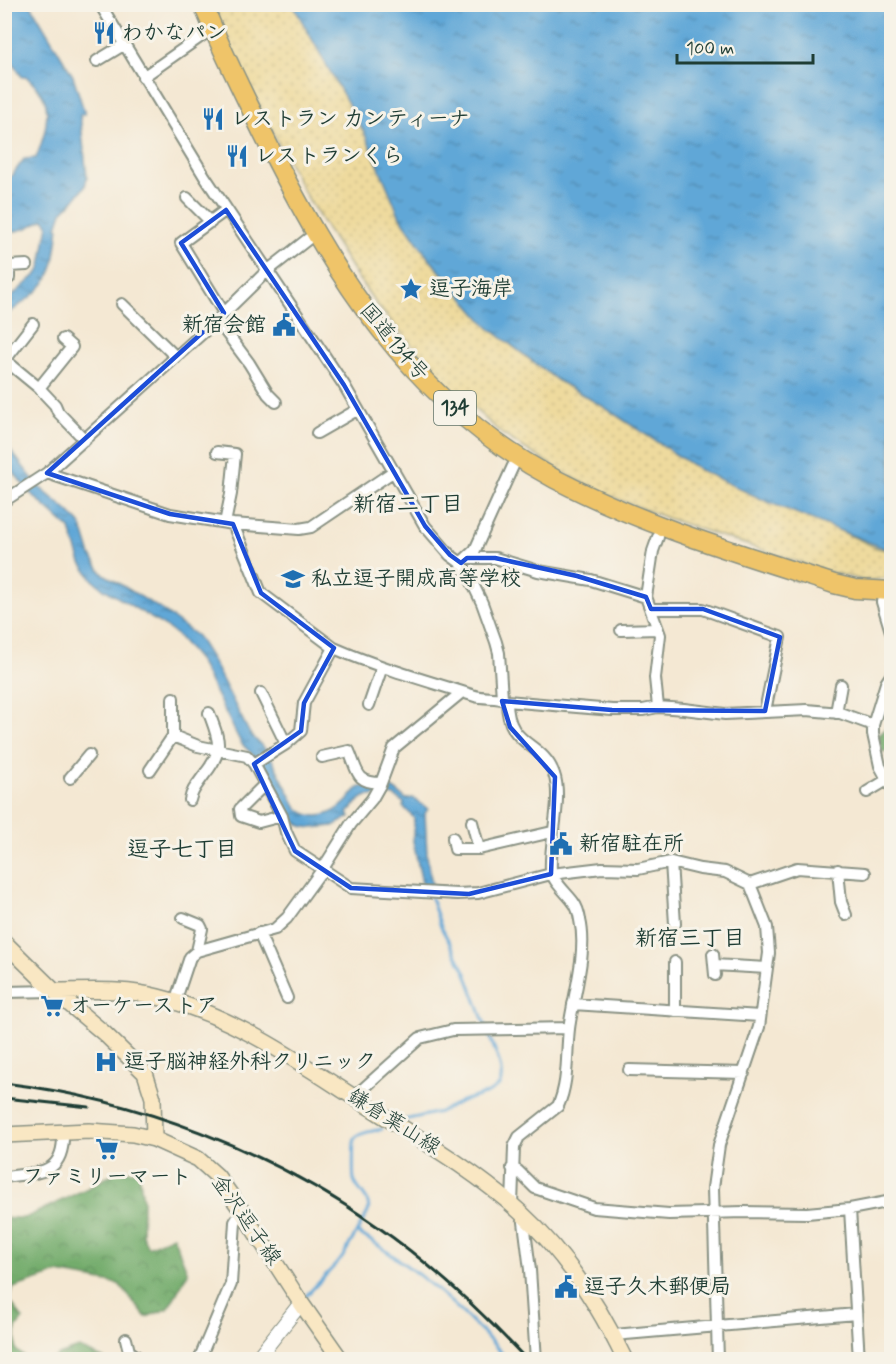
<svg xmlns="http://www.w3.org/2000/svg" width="896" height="1364" viewBox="0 0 896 1364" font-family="Mynerve,'Klee One',sans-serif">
  <defs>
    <pattern id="forest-crowns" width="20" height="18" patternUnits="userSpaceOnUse" patternTransform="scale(1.5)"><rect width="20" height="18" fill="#73ac6c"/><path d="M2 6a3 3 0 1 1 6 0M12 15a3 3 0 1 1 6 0" fill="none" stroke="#5e8d5a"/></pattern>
    <pattern id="sand-dots" width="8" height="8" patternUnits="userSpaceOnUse" patternTransform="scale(1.5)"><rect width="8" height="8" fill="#eeda9e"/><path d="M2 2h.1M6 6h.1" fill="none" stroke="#ccbc89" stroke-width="1.8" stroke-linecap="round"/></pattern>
    <pattern id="water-ripples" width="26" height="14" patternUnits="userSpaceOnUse" patternTransform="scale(1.5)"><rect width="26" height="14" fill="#61a7d7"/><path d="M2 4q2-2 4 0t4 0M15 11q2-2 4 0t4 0" fill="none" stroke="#4f89af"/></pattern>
  </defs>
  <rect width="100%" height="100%" fill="#f7f3e8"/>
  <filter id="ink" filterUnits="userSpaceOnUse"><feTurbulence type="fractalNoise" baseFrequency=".0167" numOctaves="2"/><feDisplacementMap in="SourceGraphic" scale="12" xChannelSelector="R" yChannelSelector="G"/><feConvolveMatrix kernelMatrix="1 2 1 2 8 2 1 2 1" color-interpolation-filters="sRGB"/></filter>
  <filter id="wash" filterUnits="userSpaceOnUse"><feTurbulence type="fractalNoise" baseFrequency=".008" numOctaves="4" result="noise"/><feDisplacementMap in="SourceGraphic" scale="24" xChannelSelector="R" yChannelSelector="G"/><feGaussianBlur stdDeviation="1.35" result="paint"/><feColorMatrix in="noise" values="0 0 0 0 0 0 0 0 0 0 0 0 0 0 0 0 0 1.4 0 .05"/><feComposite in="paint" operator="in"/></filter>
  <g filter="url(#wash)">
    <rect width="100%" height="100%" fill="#f4e8d3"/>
    <path fill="url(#forest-crowns)" stroke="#497450" stroke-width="1.5" d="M891,724V750L882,752L878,736Z
      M118,1171H139L143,1201L142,1235L148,1247L173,1236L188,1273L168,1309L146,1317L119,1284L58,1273L13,1288L10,1301L23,1319L16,1328V1350L27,1359H5V1218H25L90,1187Z
      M79,1348L105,1359H53L59,1355Z"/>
    <path fill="url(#sand-dots)" stroke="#868c69" stroke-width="1.5" d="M212,5H293L365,134L400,217L427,256L489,328L557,380L604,407L698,469L768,502L821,522L877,548L891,551V577L866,581L822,570L667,518L610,496L567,475L502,434L476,410L452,391L377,305L354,272L304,192L241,71Z"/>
    <path fill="url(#water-ripples)" stroke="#407286" stroke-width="1.5" d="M5,4L31,5L73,76L85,114L80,115L87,177L85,186L75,199L62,212L57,227L59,228C57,241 56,254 53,266C47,289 23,302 5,316V302L38,273L41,267L48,224L44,219L27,228L5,234V181L13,174L24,159L36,158C43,141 52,114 43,96C39,89 32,83 27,77H22L5,51Z
      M293,5H891V551L768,502L698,469L604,407L557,380L489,328L427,256L400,217L365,134Z
      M5,443L38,486L69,512L80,524L84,533L91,556L102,573L159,608L197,636L212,660L250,734L268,752L297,808C313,822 332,816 346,802C351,798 353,791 359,788C365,785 384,785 391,788C396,790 401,795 406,799L413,798L428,809L425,813L427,856L432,885L423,888L413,841L414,818L403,806L404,803L394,796L382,793C376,797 373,795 367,796C359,798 354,807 348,813L350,817L333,826L311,828L302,826L290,817L255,757L241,743L199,661L178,636L166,627L104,589L93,580L81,563L70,529L29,492L5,461Z"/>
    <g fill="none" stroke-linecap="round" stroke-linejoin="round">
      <path stroke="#61a7d7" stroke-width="3" d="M431,898L441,927L465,971L485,1025
        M404,1120L440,1112L462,1101L488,1093L500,1085C505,1068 494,1049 488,1033
        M357,1232C413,1266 464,1310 508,1360
        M305,1297L342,1258L368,1212C372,1199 358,1192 354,1180C353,1176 353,1140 355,1138C359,1132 375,1131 382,1129"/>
    </g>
  </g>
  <g filter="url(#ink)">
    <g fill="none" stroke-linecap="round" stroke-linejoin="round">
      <path stroke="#c9c6b3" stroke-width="10" stroke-dasharray="10 5" stroke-linecap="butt" d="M796,584L804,564"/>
      <g stroke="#8a9284" stroke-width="14">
        <path id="minor" d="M100,4L205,177L344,385L425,526L450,555L461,563L470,578L482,603L496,642L499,653L502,698
          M97,61L125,44
          M143,77L213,28
          M187,198L211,222
          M4,278H9V266L27,265
          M122,304L176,357
          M224,313L181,243L226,210
          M217,320L249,363L268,394L276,402
          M33,324L5,360L39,388
          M63,339L72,347L39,388L55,405L58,412L85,440
          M317,433L357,410
          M217,452L235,454L231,494L225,523
          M47,473L170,514L233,524L299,529L311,527L394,471
          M4,501L47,473L217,320L266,272L308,239
          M233,524L261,593L334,648
          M467,558H495L538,571L591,580L646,597
          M463,561L475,550L513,466
          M883,598L882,602L892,635
          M651,609H703L780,637L765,711
          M621,630L658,629
          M892,674L886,683L873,725V734L880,766L892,788
          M261,693L286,744
          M507,701C507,748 542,740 554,774C563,799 549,842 551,870C552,881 568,894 574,903C578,908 579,914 580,920C588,953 573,996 569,1029C566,1055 569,1082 558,1106L519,1137L514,1147L512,1205
          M369,705L382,667
          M658,707L655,678L660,635L646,597L653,551L658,537
          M836,713L841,685
          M173,736L198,746L247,756L254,764L282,816L286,832L295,851L351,888L457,894L478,893L551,874L602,868L638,869L671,862L700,869L725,872L750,884L767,927L769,953L759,1027L719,1145L713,1188L718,1360
          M322,757L349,751C358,772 356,783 381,783
          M254,764L286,744L301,731L304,703L334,648C380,668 428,681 475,696C485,699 498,696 507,701L612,710H643L658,707L684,709L725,714L807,710L840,713L873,725
          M150,770L173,736V698
          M70,778L89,755
          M265,784L240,809L241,816L259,822L282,816
          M867,792L887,780
          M190,800C192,789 198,784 204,775C225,750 219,740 209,713
          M472,822L479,849
          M453,838L455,849H479L552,832
          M671,862L675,924
          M838,870L841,902L846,915
          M750,884L797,868L865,873
          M183,918L200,925L202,929L197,951
          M259,933L287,998
          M713,954L715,975
          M714,965L767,968
          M4,992L54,991
          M175,1002L190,957L197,951L275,929L287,918L322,870L351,824L372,799L381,783L394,748L462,692
          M573,1004L760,1016
          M675,1011V962
          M629,1070L744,1073
          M354,1097L420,1038L453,1030L569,1028
          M512,1168L518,1171L535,1188L594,1208L669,1214L744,1212L807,1213L850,1209L892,1201
          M4,1177C39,1172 65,1176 63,1131
          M850,1209L859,1360
          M523,1214L530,1270L536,1360
          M614,1335L856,1314
          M126,1339L129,1351L142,1360
          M199,1360L231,1284L235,1222L242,1211"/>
      </g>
      <g stroke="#8a9284" stroke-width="16">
        <path id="tertiary" d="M256,1360L301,1303"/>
      </g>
      <g stroke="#8a9284" stroke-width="18">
        <path id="secondary" d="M4,942L54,991L105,1034L145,1073L153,1098L154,1139
          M54,991C88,991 125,988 158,997C230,1015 290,1056 352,1096C409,1133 470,1166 520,1212C565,1253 599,1305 625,1360
          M4,1135L89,1131L133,1134L154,1139L198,1159L217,1176L242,1211L301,1303L341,1360"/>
      </g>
      <g stroke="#8a9284" stroke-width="21">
        <path id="trunk" d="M203,4C220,48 242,90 262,132C332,274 411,402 555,479C645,526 738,553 834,584L855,589L892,591"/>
      </g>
      <use href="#minor" stroke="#fff" stroke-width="10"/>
      <use href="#tertiary" stroke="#fff" stroke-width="14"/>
      <use href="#secondary" stroke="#f9e7c3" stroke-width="15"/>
      <use href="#trunk" stroke="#efc469" stroke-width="18"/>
      <path stroke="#1f3d34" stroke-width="3" d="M4,1083C137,1099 269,1150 378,1227C433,1265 481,1311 527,1360
        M4,1098L89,1107"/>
    </g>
  </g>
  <path fill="none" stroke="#1d4ed8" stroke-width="4.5" stroke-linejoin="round" d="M226,210L344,385L425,526L450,555L461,563L467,558H495L577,576L646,597L651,609H703L780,637L765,711L612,710L502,701L510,727L555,777L551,874L469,894L351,888L295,851L254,764L301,731L304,703L334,648L261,593L233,524L170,514L47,473L224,313L181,243Z"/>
  <defs>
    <g id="restaurant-bare" transform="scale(1.8)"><path d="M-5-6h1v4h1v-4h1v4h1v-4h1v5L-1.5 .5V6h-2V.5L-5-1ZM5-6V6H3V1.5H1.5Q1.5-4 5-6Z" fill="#1f6fb2" stroke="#f7f3e8" stroke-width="2.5" paint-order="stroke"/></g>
    <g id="sight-bare" transform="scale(1.8)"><path d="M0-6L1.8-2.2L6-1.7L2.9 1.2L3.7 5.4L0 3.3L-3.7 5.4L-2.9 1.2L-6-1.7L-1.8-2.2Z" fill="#1f6fb2" stroke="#f7f3e8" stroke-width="2.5" paint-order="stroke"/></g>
    <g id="civic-bare" transform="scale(1.8)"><path d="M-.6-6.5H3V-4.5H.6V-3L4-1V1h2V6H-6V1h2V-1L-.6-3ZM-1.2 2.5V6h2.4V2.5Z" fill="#1f6fb2" stroke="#f7f3e8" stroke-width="2.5" paint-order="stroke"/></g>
    <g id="school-bare" transform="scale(1.8)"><path d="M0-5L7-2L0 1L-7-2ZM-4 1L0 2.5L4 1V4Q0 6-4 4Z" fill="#1f6fb2" stroke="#f7f3e8" stroke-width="2.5" paint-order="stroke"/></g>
    <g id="supermarket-bare" transform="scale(1.8)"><path d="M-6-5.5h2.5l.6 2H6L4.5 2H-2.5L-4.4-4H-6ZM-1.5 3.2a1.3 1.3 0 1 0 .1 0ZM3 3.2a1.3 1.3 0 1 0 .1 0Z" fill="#1f6fb2" stroke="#f7f3e8" stroke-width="2.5" paint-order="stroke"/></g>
    <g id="hospital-bare" transform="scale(1.8)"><path d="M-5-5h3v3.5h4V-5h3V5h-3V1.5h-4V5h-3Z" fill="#1f6fb2" stroke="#f7f3e8" stroke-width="2.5" paint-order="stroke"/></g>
  </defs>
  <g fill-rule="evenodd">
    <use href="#restaurant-bare" x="104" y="33"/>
    <use href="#restaurant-bare" x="213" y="119"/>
    <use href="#restaurant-bare" x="237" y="156"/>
    <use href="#sight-bare" x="411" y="289"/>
    <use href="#civic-bare" x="284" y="325"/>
    <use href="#school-bare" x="293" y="579"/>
    <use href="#civic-bare" x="561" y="844"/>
    <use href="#supermarket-bare" x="52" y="1006"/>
    <use href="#hospital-bare" x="106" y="1062"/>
    <use href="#supermarket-bare" x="107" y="1149"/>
    <use href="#civic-bare" x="566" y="1287"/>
  </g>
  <g text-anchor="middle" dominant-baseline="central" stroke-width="6" stroke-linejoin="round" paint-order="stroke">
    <rect fill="#f7f3e8" stroke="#60746a" stroke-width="1.5" x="434" y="391" width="42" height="34" rx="4.5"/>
    <g font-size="20" font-weight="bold" fill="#1f3d34">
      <text x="455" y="408">134</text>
    </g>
    <g font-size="21" font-weight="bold" fill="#1f3d34" stroke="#f7f3e8" text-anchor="start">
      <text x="122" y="33">わかなパン</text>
      <text x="231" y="119">レストラン カンティーナ</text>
      <text x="255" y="156">レストランくら</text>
      <text x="429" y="289">逗子海岸</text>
      <text x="266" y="325" text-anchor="end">新宿会館</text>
      <text x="311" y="579">私立逗子開成高等学校</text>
      <text x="579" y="844">新宿駐在所</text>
      <text x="70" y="1006">オーケーストア</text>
      <text x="124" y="1062">逗子脳神経外科クリニック</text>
      <text x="107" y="1177" text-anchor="middle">ファミリーマート</text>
      <text x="584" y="1287">逗子久木郵便局</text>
    </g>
    <g font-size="21" fill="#1f3d34" stroke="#f7f3e8">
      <text transform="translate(394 342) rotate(50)">国道134号</text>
      <text transform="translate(394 1122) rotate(32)">鎌倉葉山線</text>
      <text transform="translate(246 1220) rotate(55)">金沢逗子線</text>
    </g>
    <g font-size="22" font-weight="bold" fill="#1f3d34" stroke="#f7f3e8">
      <text x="408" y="505">新宿二丁目</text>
      <text x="182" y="850">逗子七丁目</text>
      <text x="690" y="939">新宿三丁目</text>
    </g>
  </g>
  <rect width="896" height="1364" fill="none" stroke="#f7f3e8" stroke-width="24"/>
  <path d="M677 54v9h136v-9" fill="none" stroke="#1f3d34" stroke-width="3"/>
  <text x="686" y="54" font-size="18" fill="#1f3d34" stroke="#f7f3e8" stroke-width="4.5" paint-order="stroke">100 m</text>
</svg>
